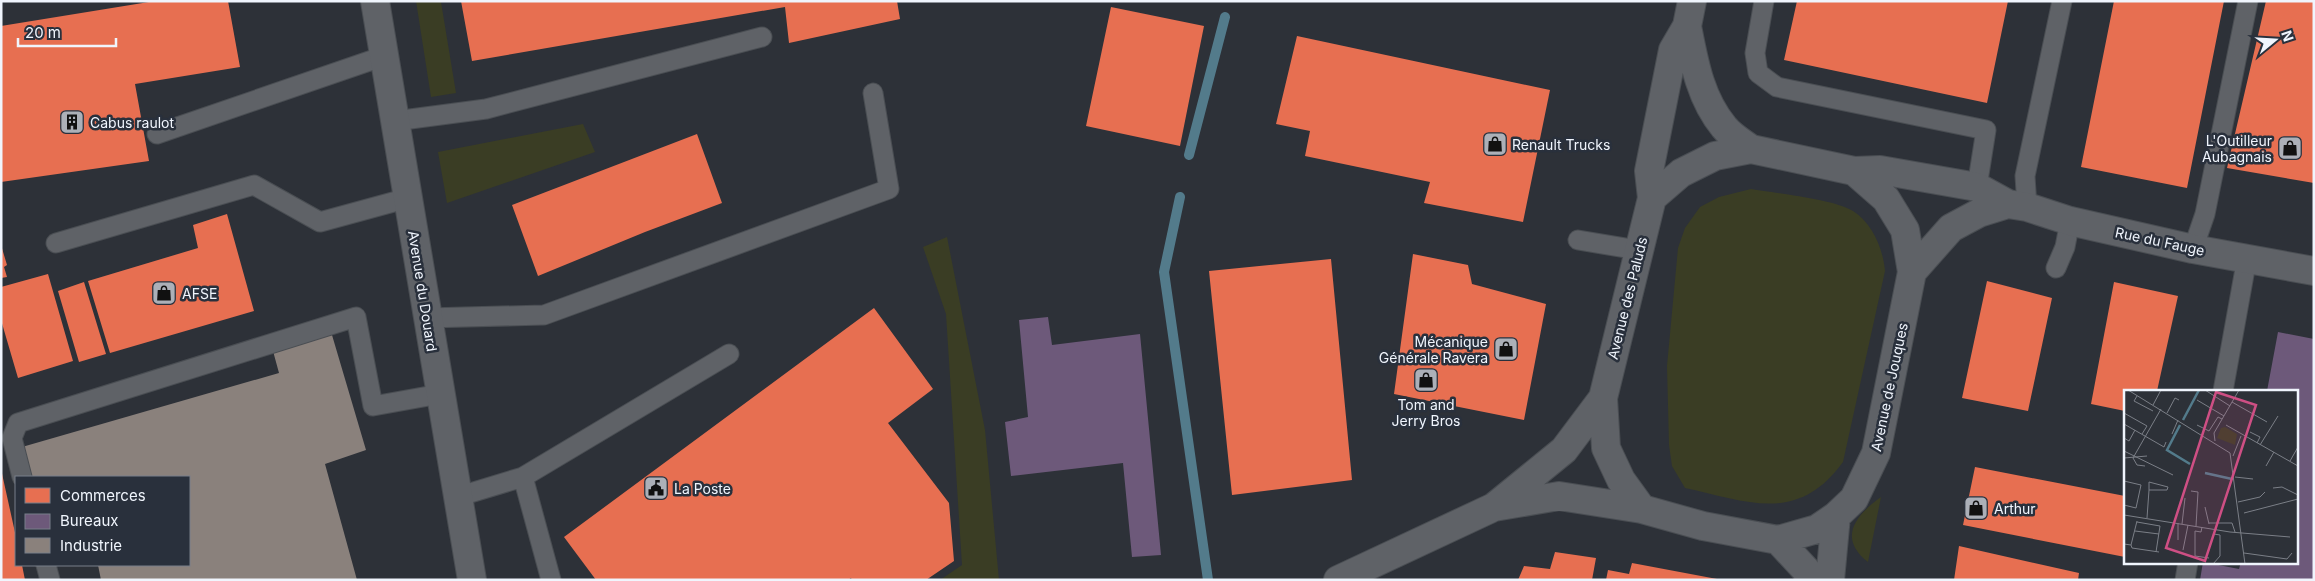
<svg xmlns="http://www.w3.org/2000/svg" width="2315" height="581" viewBox="0 0 2315 581" font-family="Inter,sans-serif">
  <rect width="100%" height="100%" fill="#2d3138"/>
  <path fill="#3a3d24" d="M416,1H443L441,2L456,93L431,97Z
    M583,124L595,152L447,203L438,152Z
    M1751,189C1775,193 1834,199 1853,211C1873,224 1883,249 1885,271L1843,462C1798,524 1749,502 1685,488L1672,466L1669,445L1667,366L1678,248L1685,228L1700,207L1719,197Z
    M947,237L985,430L999,580H940L962,565L946,314L923,247Z
    M1881,497L1868,562C1837,538 1856,515 1881,497Z"/>
  <path fill="#e76f51" d="M155,1H228L240,67L135,84L149,161L1,182V26Z
    M461,1H897L900,19L789,43L785,7L472,61Z
    M1797,1H2008L1987,103L1784,60Z
    M2114,1H2224L2187,188L2081,167Z
    M2266,1H2314V183L2227,168Z
    M1111,7L1204,26L1180,146L1086,126Z
    M1297,36L1550,90L1523,222L1424,203L1430,182L1305,156L1310,131L1276,124Z
    M697,134L722,203L645,232L538,276L512,205Z
    M227,214L254,311L110,353L88,281L198,248L193,225Z
    M1,245L7,265L4,267L7,277L1,278Z
    M1413,254L1468,265L1472,284L1546,304L1524,420L1394,394Z
    M1331,259L1352,480L1232,495L1209,271Z
    M48,274L73,361L18,378L1,320V287Z
    M1987,281L2052,298L2028,411L1962,398Z
    M84,282L106,354L79,362L58,291Z
    M2114,282L2178,296L2157,391H2125V411L2091,404Z
    M874,308L933,389L888,423L949,503L954,561L926,580H852L851,578L848,580H596L564,537Z
    M1975,467L2125,496V557L1963,525Z
    M1,469L16,537V565H22L25,580H1Z
    M1959,546L2079,573L2078,580H1954Z
    M1555,552L1596,558L1592,580H1518L1524,566L1550,569Z
    M1632,563L1717,579V580H1606L1608,570L1629,574Z"/>
  <path fill="#6d597a" d="M1048,317L1052,345L1140,334L1161,555L1132,557L1123,463L1011,476L1005,422L1028,417L1019,320Z
    M2278,332L2314,339V580H2200L2203,562L2239,569L2241,562H2296V391H2267Z"/>
  <path fill="#8a817c" d="M332,335L366,450L325,464L357,580H101L98,565H189V477H32L22,447L279,373L273,351Z"/>
  <g fill="none" stroke-linecap="round" stroke-linejoin="round">
    <path stroke="#537b8b" stroke-width="10" d="M1189,155L1225,17
      M1180,197L1164,272L1208,580"/>
    <g stroke="#4a4e53" stroke-width="21">
      <path id="service" d="M1764,1L1755,53L1758,73L1777,87L1986,130L1977,187
        M395,121L486,109L762,37
        M157,134L384,56
        M2027,207L2025,176L2062,1
        M1578,240L1638,250
        M56,243L254,185L320,222L408,198
        M2193,249L2205,214L2248,1
        M2056,268L2065,247L2070,221
        M427,318L544,315L889,189L873,93
        M2223,391L2247,258
        M22,477L12,438L18,423L356,317L373,406L440,394
        M523,477L551,580
        M457,497L523,477L729,354
        M46,565L50,580
        M2185,580L2188,562"/>
    </g>
    <g stroke="#4a4e53" stroke-width="30">
      <path id="minor" d="M375,1L472,580
        M1687,26C1694,62 1700,98 1724,127C1731,136 1743,143 1751,149
        M1854,171L1880,170L1977,187L2008,204L2027,207L2070,221L2193,249L2314,271
        M1912,272L1951,228L1979,213L2008,204
        M1494,507L1559,496L1642,509L1703,526L1778,540L1817,529L1836,516L1854,499L1876,453L1912,272L1905,230L1886,199L1854,171L1751,149L1715,156L1681,173L1652,198
        M1642,509L1621,480L1606,448L1603,398L1652,198L1649,171L1673,50L1687,26L1692,1
        M1778,540L1805,569L1811,580
        M1338,580L1494,507L1564,450L1603,398
        M1830,580L1836,516"/>
    </g>
    <use href="#service" stroke="#5f6267" stroke-width="19"/>
    <use href="#minor" stroke="#5f6267" stroke-width="28"/>
  </g>
  <defs>
    <g id="building-square" transform="scale(1.25)"><rect x="-9" y="-9" width="18" height="18" rx="4" fill="#acb0b8" stroke="#29303c"/><path d="M-4-6H4V6H1V3H-1V6H-4ZM-2.5-4.3h1.7v1.8h-1.7ZM.8-4.3h1.7v1.8H.8ZM-2.5-1h1.7V.8h-1.7ZM.8-1h1.7V.8H.8Z" fill="#111"/></g>
    <g id="shop-square" transform="scale(1.25)"><rect x="-9" y="-9" width="18" height="18" rx="4" fill="#acb0b8" stroke="#29303c"/><path d="M-5-2.5h2.3a2.7 3.5 0 0 1 5.4 0H5L5.5 6h-11ZM-1.5-2.5h3a1.5 2.3 0 0 0-3 0Z" fill="#111"/></g>
    <g id="civic-square" transform="scale(1.25)"><rect x="-9" y="-9" width="18" height="18" rx="4" fill="#acb0b8" stroke="#29303c"/><path d="M-.6-6.5H3V-4.5H.6V-3L4-1V1h2V6H-6V1h2V-1L-.6-3ZM-1.2 2.5V6h2.4V2.5Z" fill="#111"/></g>
  </defs>
  <g fill-rule="evenodd">
    <use href="#building-square" x="72" y="122"/>
    <use href="#shop-square" x="1495" y="144"/>
    <use href="#shop-square" x="2290" y="148"/>
    <use href="#shop-square" x="164" y="293"/>
    <use href="#shop-square" x="1506" y="349"/>
    <use href="#shop-square" x="1426" y="380"/>
    <use href="#civic-square" x="656" y="488"/>
    <use href="#shop-square" x="1976" y="508"/>
  </g>
  <g text-anchor="middle" dominant-baseline="central" stroke-width="5" stroke-linejoin="round" paint-order="stroke">
    <g font-size="14" fill="#f0f5fd" stroke="#29303c" text-anchor="start">
      <text x="90" y="122">Cabus raulot</text>
      <text x="2272" y="140" text-anchor="end">L'Outilleur<tspan x="2272" dy="16">Aubagnais</tspan></text>
      <text x="1512" y="144">Renault Trucks</text>
      <text x="182" y="293">AFSE</text>
      <text x="1488" y="341" text-anchor="end">Mécanique<tspan x="1488" dy="16">Générale Ravera</tspan></text>
      <text x="1426" y="404" text-anchor="middle">Tom and<tspan x="1426" dy="16">Jerry Bros</tspan></text>
      <text x="674" y="488">La Poste</text>
      <text x="1994" y="508">Arthur</text>
    </g>
    <g font-size="14" fill="#f0f5fd" stroke="#29303c">
      <text transform="translate(2160 241) rotate(12)">Rue du Fauge</text>
      <text transform="translate(423 291) rotate(81)">Avenue du Douard</text>
      <text transform="translate(1627 298) rotate(-76)">Avenue des Paluds</text>
      <text transform="translate(1889 387) rotate(-78)">Avenue de Jouques</text>
    </g>
  </g>
  <g transform="translate(2124 390)">
    <rect width="174" height="174" fill="#2d3138"/>
    <path d="M101,37L113,44L111,55L93,48L97,38Z" fill="#3a3d24"/>
    <path fill="none" stroke="#537b8b" stroke-width="2.5" d="M59,30L75,0M56,35L43,60L66,74M81,83L108,89"/>
    <path fill="none" stroke="#7b7f87" stroke-width="1" d="M4,0L106,63L121,174M81,0L106,16M13,6L10,11L29,21M73,10L100,26M108,12L143,32M29,15L37,0M0,23L23,36L18,44M43,23L51,8L55,10M0,34L40,57L42,52M73,35L85,41L94,27L98,29M102,35L174,76M126,42L136,47L133,53M48,44L54,30M0,48L5,51L11,40M91,51L90,43L115,0M136,55L154,26M0,61L49,85M109,66L117,46M0,68L23,66M9,68L37,19M9,68L13,75L21,76M166,71L174,57M142,76L150,62M111,87L129,89M0,91L17,95L12,118L0,115M149,98L158,97L174,105M25,100V92L44,97L43,100M67,101L74,102L72,136M114,112L136,107L141,102M81,117L85,134M120,123L174,109M0,125L106,142L166,147M23,128L25,100H43M13,132L36,136L32,162M54,133V150M85,133H108L111,142M58,134L61,108M78,137L77,142L71,141V166L85,168M11,141L35,144M0,154L7,155L13,131M7,155L8,158L35,162M59,160L64,135M120,163L163,169L168,163M89,174L96,166V145L90,144L91,139"/>
    <path fill="#ce4f84" fill-opacity="0.15" stroke="#ce4f84" stroke-width="2.5" d="M92,2L132,15L81,171L42,158Z"/>
    <rect width="174" height="174" fill="none" stroke="#f0f5fd" stroke-width="2.5"/>
  </g>
  <rect width="2315" height="581" fill="none" stroke="#f0f5fd" stroke-width="5"/>
  <rect x="15" y="476" width="175" height="90" fill="#29303c" stroke="#797f89"/>
  <rect x="25" y="488" width="25" height="15" fill="#e76f51" stroke="#797f89"/>
  <text x="60" y="501" font-size="15" fill="#f0f5fd">Commerces</text>
  <rect x="25" y="514" width="25" height="15" fill="#6d597a" stroke="#797f89"/>
  <text x="60" y="526" font-size="15" fill="#f0f5fd">Bureaux</text>
  <rect x="25" y="538" width="25" height="15" fill="#8a817c" stroke="#797f89"/>
  <text x="60" y="551" font-size="15" fill="#f0f5fd">Industrie</text>
  <g transform="translate(2275 40) rotate(72)" stroke="#29303c" stroke-width="4" paint-order="stroke">
  <path d="M0-4L9 19L0 12L-9 19Z" fill="#f0f5fd"/>
  <text y="-8" font-size="14" font-weight="bold" text-anchor="middle" fill="#f0f5fd">N</text>
  </g>
  <path d="M18 38v8h98v-8" fill="none" stroke="#f0f5fd" stroke-width="2.5"/>
  <text x="25" y="38" font-size="15" fill="#f0f5fd" stroke="#29303c" stroke-width="4" paint-order="stroke">20 m</text>
</svg>
